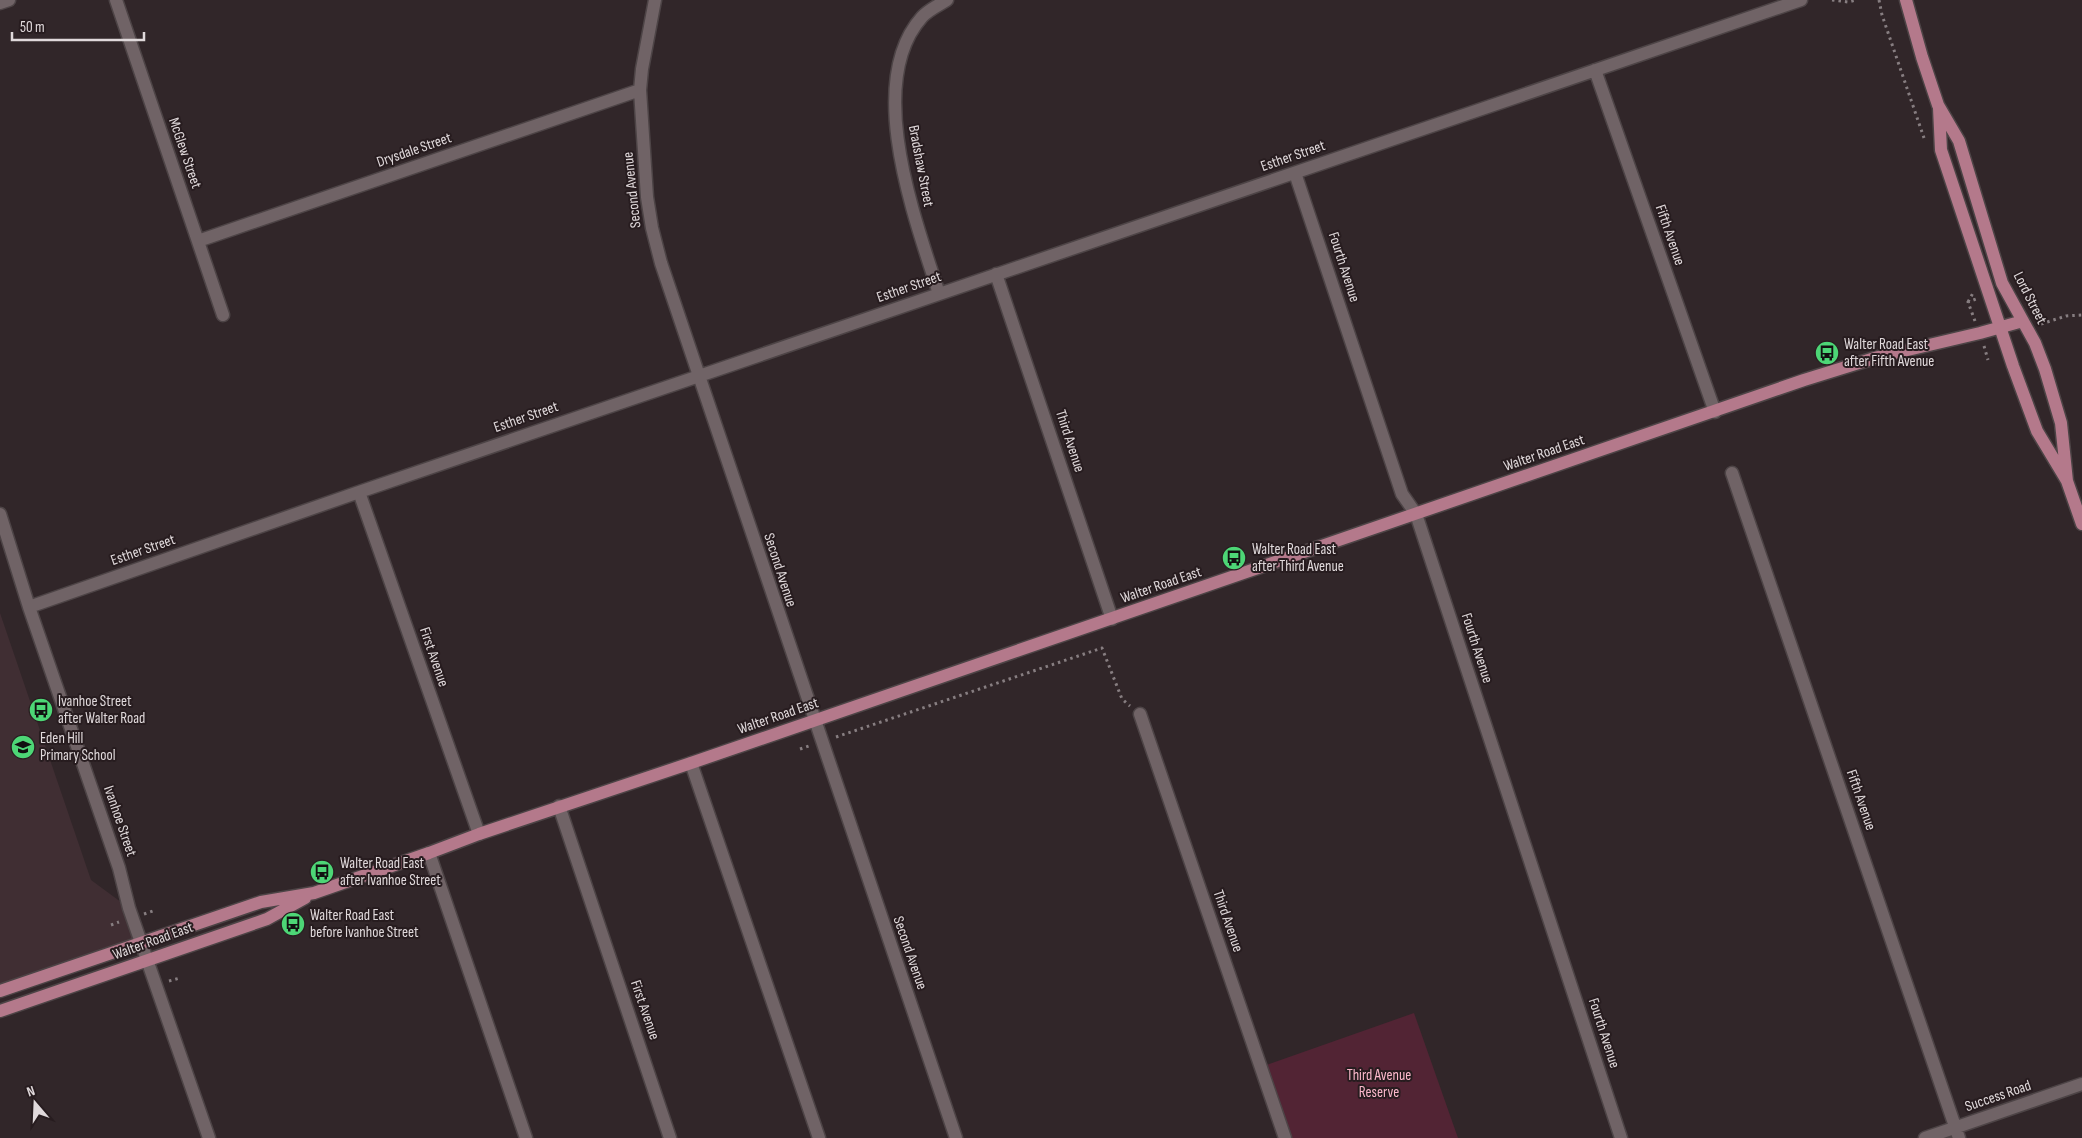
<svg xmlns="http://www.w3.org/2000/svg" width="2082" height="1138" viewBox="0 0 2082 1138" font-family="'Sofia Sans Condensed',sans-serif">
  <rect width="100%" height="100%" fill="#312629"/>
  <path fill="#402e33" d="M0,613L91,880L129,908L142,944L0,991Z"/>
  <path fill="#522434" d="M1414,1013L1458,1138H1285L1261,1067Z"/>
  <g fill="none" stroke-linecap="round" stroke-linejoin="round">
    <g stroke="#4d4446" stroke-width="15">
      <path id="minor" d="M116,0L223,315
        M655,0L642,69L640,90L647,197L652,228L661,263L956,1138
        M0,3L9,0
        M1595,70L1715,412
        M1295,173L1402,494L1416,514L1621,1138
        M198,241L640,90
        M996,274L1112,619
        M939,294C916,221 863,83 922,17C928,10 939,5 947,0
        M1732,473L1959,1138
        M359,492L479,834
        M0,514L29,607L119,868L129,908L209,1138
        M29,607L359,492L1801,0
        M1140,714L1285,1138
        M691,763L819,1138
        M559,806L670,1138
        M429,853L526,1138
        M1925,1138L2082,1084"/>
    </g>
    <g stroke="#4d4446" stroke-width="15">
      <path id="major" d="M1906,0L1922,57L1938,105L1959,141L2002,283L2035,343L2045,369L2061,423L2067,481
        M1939,108L1941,150L2013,366L2037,431L2067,481L2082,524
        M0,991L261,902L314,893L429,853L479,834L691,763L1804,380L1878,357L1980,333L2023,321
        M0,1011L267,919L305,898"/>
    </g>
    <path stroke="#877e81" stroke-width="3" stroke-dasharray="2.5 4" stroke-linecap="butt" d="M1832,0L1848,2L1856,0
      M1879,0L1882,15L1924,138
      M2020,285L2024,283L2032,303
      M1968,302L1973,293
      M1975,321L1968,302L1976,299
      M2041,324L2066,316L2082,315
      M1984,346L1988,360
      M836,737L1102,648L1122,699L1130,706
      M800,749L809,746
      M144,914L156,910
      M111,925L119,922
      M169,981L180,978"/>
    <use href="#minor" stroke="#706366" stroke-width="12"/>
    <use href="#major" stroke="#b4798b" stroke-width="12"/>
  </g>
  <defs>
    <g id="bus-disc" transform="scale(1.25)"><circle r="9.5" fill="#4dd676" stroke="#271c1f"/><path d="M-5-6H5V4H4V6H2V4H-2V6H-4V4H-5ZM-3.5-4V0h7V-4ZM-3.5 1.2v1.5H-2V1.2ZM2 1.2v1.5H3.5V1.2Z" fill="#111"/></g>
    <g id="school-disc" transform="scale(1.25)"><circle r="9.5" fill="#4dd676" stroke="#271c1f"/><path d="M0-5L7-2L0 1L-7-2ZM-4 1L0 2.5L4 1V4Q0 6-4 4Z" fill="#111"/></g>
  </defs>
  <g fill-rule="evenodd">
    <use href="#bus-disc" x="1827" y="353"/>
    <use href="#bus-disc" x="1234" y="558"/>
    <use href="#bus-disc" x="41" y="710"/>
    <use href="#school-disc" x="23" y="747"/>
    <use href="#bus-disc" x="322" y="872"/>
    <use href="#bus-disc" x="293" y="924"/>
  </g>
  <g text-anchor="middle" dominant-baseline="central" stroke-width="4" stroke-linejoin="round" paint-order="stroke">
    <g font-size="15" fill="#e0d9db" stroke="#271c1f">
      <text transform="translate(414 150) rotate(-19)">Drysdale Street</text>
      <text transform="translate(185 153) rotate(71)">McGlew Street</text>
      <text transform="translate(1293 156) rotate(-19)">Esther Street</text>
      <text transform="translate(921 166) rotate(79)">Bradshaw Street</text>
      <text transform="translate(632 190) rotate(-96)">Second Avenue</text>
      <text transform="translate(1670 235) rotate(71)">Fifth Avenue</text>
      <text transform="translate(1344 267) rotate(72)">Fourth Avenue</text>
      <text transform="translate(909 287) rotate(-19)">Esther Street</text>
      <text transform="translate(2030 298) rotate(63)">Lord Street</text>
      <text transform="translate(526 417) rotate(-19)">Esther Street</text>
      <text transform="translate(1070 441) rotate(72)">Third Avenue</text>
      <text transform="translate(1544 453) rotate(-19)">Walter Road East</text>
      <text transform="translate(143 550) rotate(-19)">Esther Street</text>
      <text transform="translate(780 570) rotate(72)">Second Avenue</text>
      <text transform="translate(1161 585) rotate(-19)">Walter Road East</text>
      <text transform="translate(1477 648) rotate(72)">Fourth Avenue</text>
      <text transform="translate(434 657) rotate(71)">First Avenue</text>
      <text transform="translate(778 716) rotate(-19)">Walter Road East</text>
      <text transform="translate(1861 800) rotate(71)">Fifth Avenue</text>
      <text transform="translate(120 821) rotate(71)">Ivanhoe Street</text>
      <text transform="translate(1228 921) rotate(71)">Third Avenue</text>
      <text transform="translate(153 941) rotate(-20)">Walter Road East</text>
      <text transform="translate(910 953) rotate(71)">Second Avenue</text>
      <text transform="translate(645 1010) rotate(71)">First Avenue</text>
      <text transform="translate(1604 1033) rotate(72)">Fourth Avenue</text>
      <text transform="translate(1998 1096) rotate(-19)">Success Road</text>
    </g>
    <g font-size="15" fill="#e0d9db" stroke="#271c1f" text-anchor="start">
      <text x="1844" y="344">Walter Road East<tspan x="1844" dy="17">after Fifth Avenue</tspan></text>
      <text x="1252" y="549">Walter Road East<tspan x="1252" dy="17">after Third Avenue</tspan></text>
      <text x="58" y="701">Ivanhoe Street<tspan x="58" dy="17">after Walter Road</tspan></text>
      <text x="40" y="738">Eden Hill<tspan x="40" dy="17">Primary School</tspan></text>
      <text x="340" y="863">Walter Road East<tspan x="340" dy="17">after Ivanhoe Street</tspan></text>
      <text x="310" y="915">Walter Road East<tspan x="310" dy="17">before Ivanhoe Street</tspan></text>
    </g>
    <g font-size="15" fill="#fbb8cb" stroke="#271c1f">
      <text x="1379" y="1075">Third Avenue<tspan x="1379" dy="17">Reserve</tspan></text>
    </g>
  </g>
  <g transform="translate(35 1103) rotate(341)" stroke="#271c1f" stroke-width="4" paint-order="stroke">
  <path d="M0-4L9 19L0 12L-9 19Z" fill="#e0d9db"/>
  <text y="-8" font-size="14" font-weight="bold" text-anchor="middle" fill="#e0d9db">N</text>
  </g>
  <path d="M12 32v8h132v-8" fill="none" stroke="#e0d9db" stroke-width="2.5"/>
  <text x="20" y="32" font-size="15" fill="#e0d9db" stroke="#271c1f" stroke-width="4" paint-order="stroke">50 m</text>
</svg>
